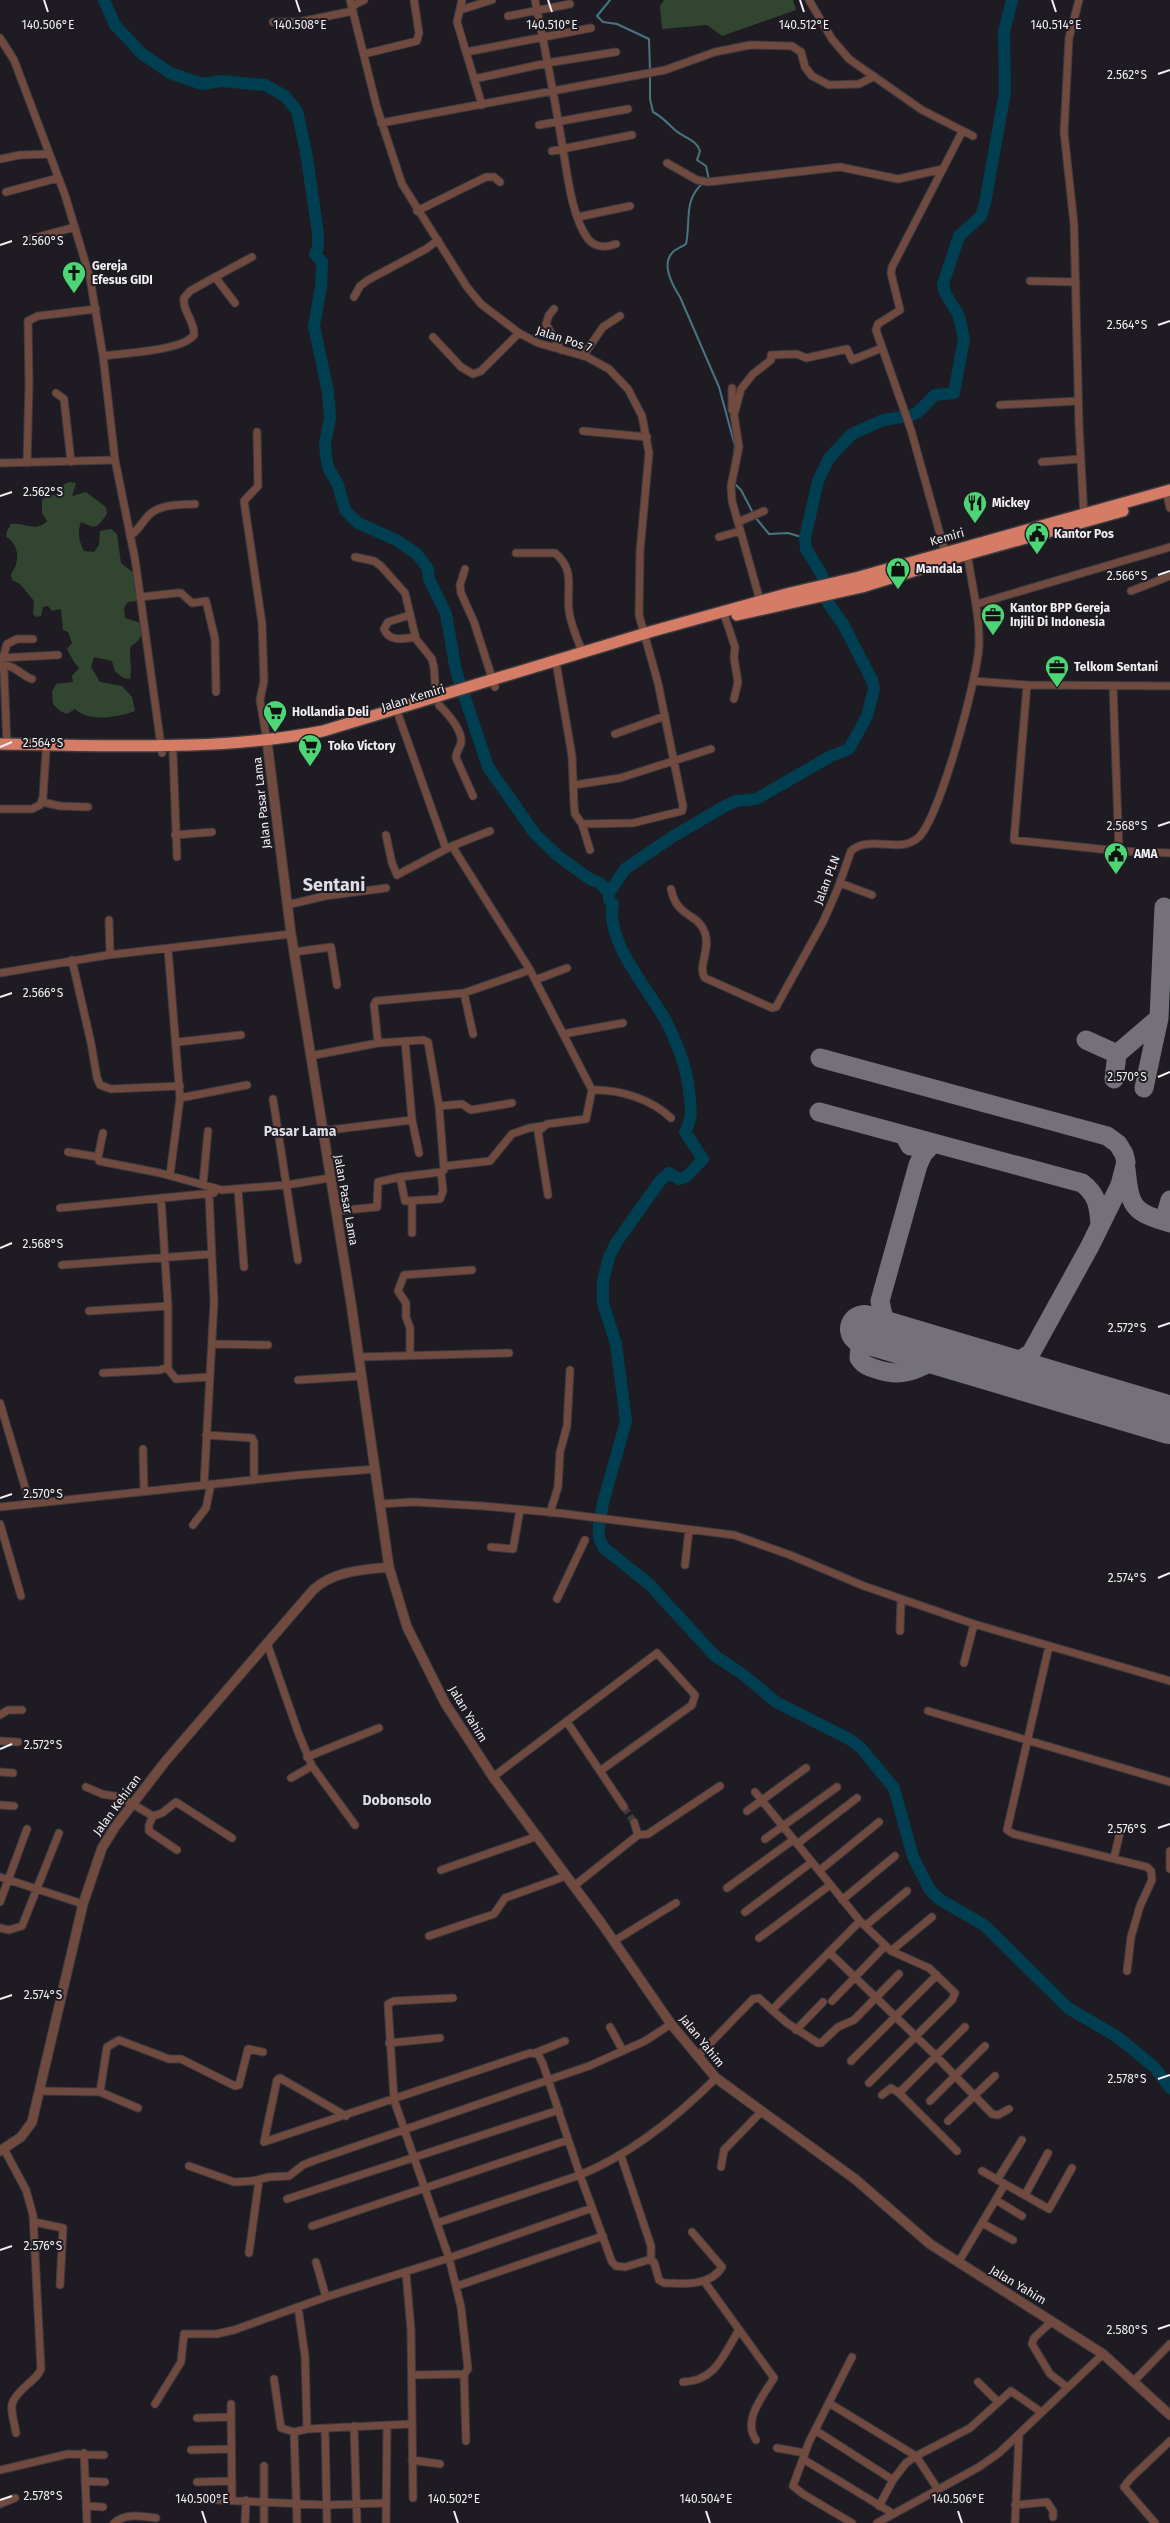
<svg xmlns="http://www.w3.org/2000/svg" width="1170" height="2523" viewBox="0 0 1170 2523" font-family="'Fira Sans',sans-serif">
  <rect width="100%" height="100%" fill="#1e1c22"/>
  <path fill="#324531" d="M664,0H793L796,10L722,36L707,25L662,29L660,6Z
    M69,482L76,483L72,496L86,492L106,507L107,514C96,529 97,529 81,522C77,533 79,541 84,551L94,552L99,545L100,531L111,529L117,534L121,563L135,574L137,601L128,602L124,608L125,618L141,623C143,635 141,640 131,646C128,658 133,667 130,679L123,678L115,671L112,661L94,657L91,667L100,682L122,686L132,697L135,711C118,717 90,723 75,709L67,714L60,711L53,704L52,692L56,684L73,682L72,676L79,668L74,662L67,649L72,643L68,632L63,630L61,609L52,611L48,606L43,607L41,616L36,617L33,614L34,601L20,584L12,580L11,574C20,563 20,544 6,537L7,531L11,524C25,522 35,533 47,521L42,513V500L48,496L61,494L63,485Z"/>
  <g fill="none" stroke-linecap="round" stroke-linejoin="round">
    <path stroke="#497482" stroke-width="2" d="M610,0L597,16L603,22L617,24L649,39L650,71
      M650,75V99L653,112C664,118 667,123 675,130C684,138 696,139 700,151L697,160L706,166L709,180
      M703,183C683,200 691,221 686,244C682,247 675,249 672,253C661,265 673,286 680,297L719,387L735,446L731,475
      M735,484L741,490L753,513
      M755,517L769,534L788,533L805,538"/>
    <path stroke="#003f51" stroke-width="12" d="M104,0L115,25L141,53L170,73L202,84L222,81L265,85L285,96L297,111L306,152L318,233V248L315,254L322,262L321,287L314,326L328,392L330,418L325,445L326,455L328,467L338,485L345,510L358,523L396,540L417,554L428,569L429,579L446,614L456,671L488,767L535,834L558,856L590,879L600,883L609,893
      M1012,0L1004,32L1005,92L985,203L981,216L959,236L943,284L945,293L959,316L964,339L954,393L935,395L918,412L909,416L883,420L852,434L829,458L818,481L805,538L806,549L822,575L828,603L843,624L872,680L874,689L867,716L849,749L831,756L756,799L736,801L725,806L672,837L625,869L609,893V900L613,904C604,943 653,993 669,1027C679,1049 687,1068 689,1092C691,1109 693,1116 685,1132L703,1159L686,1177L679,1179L669,1173L660,1181L616,1243L609,1257L603,1281V1303L616,1344L626,1421L603,1503L599,1524V1538L604,1548L649,1584L715,1656L741,1673L776,1702L849,1739L860,1747L894,1788L913,1857L930,1890L939,1899L984,1925L1068,2008L1116,2036L1136,2052L1155,2068L1170,2088"/>
    <path stroke="#747278" stroke-width="19" d="M1086,1040L1117,1054L1114,1079
      M1117,1054L1159,1018
      M820,1058L1107,1136L1118,1144L1124,1154L1126,1162L1120,1185L1090,1246L1031,1353L1012,1365L991,1367
      M1144,1088L1159,1018L1164,907
      M819,1112L904,1135L910,1146
      M904,1135L1082,1183C1097,1194 1099,1207 1100,1225
      M1126,1169C1130,1208 1133,1212 1170,1223
      M1164,1221L1170,1200
      M865,1330L860,1347L859,1358C864,1366 870,1367 879,1370C907,1379 921,1366 946,1354
      M902,1341L884,1320L880,1301L918,1165L923,1154L933,1143
      M1031,1353C1030,1366 1031,1374 1042,1382"/>
    <path stroke="#747278" stroke-width="48" d="M864,1329L1170,1420"/>
    <path stroke="#3e3c42" stroke-width="7" stroke-dasharray="7 3.5" stroke-linecap="butt" d="M624,1807L634,1822"/>
    <g stroke="#3c3a40" stroke-width="9">
      <path id="minor" d="M350,0L377,108L402,184L467,287L481,304L519,333L538,343L587,357L609,369L628,389L642,416L649,453L640,551L639,615L658,683L683,806L682,811L633,823L582,824L575,814L574,804L572,756L557,668
        M462,0L457,22L482,105
        M535,0C545,48 554,95 562,143C567,171 571,216 588,239C596,248 605,248 616,244
        M809,0L832,39L849,59L922,110L973,136
        M1079,0L1069,38L1064,132L1074,224L1079,425L1084,517
        M352,6L364,0
        M460,10L492,0
        M508,16L570,4
        M273,22H299L353,11
        M0,38L14,60L65,195L90,278L103,356L115,460L135,559L162,753
        M466,52L591,28
        M364,54L417,41L419,33L414,0
        M474,79L547,63L616,52
        M381,123L665,70L715,52L750,45L792,46L801,52L805,67L812,76L829,85L859,84L873,77
        M539,125L628,109
        M552,151L632,135
        M0,159L20,155L49,154
        M667,163L697,180L708,182L840,167L898,179L943,169
        M6,192L58,178
        M417,211L486,177H494L500,182
        M578,217L630,206
        M27,240L75,227
        M215,277L252,257
        M1030,281L1076,282
        M354,297L360,286L368,280L426,249L438,240
        M554,309L549,315L546,324L561,350
        M433,337L461,367L473,374L481,371L519,333
        M103,356C124,353 182,351 194,335C195,321 182,311 184,298L190,291L215,277L235,303
        M583,356L603,327L620,316
        M732,388V410
        M56,393L64,399L71,462
        M1000,405L1078,401
        M583,431L647,437
        M257,432L258,486L244,501L262,623L264,681L260,700L267,741
        M1042,462L1080,459
        M0,463L115,460
        M27,463L29,385L28,321L38,316L96,309
        M1166,491L1170,508
        M738,522L764,511
        M130,536C140,529 141,523 149,515C160,504 180,505 195,504
        M719,537L740,531
        M945,552L911,430L876,330L878,324L900,310L891,273L892,267L962,132
        M516,553H555C576,570 566,589 569,611C571,626 577,639 583,653
        M355,557L374,561L381,566L405,593L416,639L432,659L434,668L436,698
        M465,569L460,585L461,593L474,622L495,687
        M1131,591L1170,576
        M140,597L177,593H181L192,603L206,601L215,639L216,692
        M761,604L732,501L731,486L739,447L734,415L741,389L753,374L771,360V355L797,354L806,358L847,349L852,360L882,348
        M977,604L1170,547
        M410,615L388,622L384,629C389,642 403,639 415,637
        M725,617L735,647L734,658L738,682L734,699
        M0,658L58,655
        M3,658L7,644L17,639H33
        M0,661L4,672L7,745
        M2,665C14,664 22,676 32,679
        M974,681L1027,685L1170,686
        M1027,685L1014,840L1119,851L1170,853
        M1113,686L1119,851
        M439,705C447,713 463,730 461,743C460,748 456,751 456,758L473,796
        M399,717L446,849
        M615,734L665,716
        M173,753L177,857
        M574,785L620,778L711,749
        M42,802L60,806L88,807
        M0,809H32L40,805L43,797L46,751
        M582,824L590,850
        M175,835L212,832
        M386,835L392,863L397,875L452,846L490,831
        M452,846L530,970L592,1090C619,1089 651,1099 671,1118
        M840,883L872,895
        M671,889C677,919 698,912 705,933C711,950 697,966 705,978L772,1008L776,1007L823,922L838,888L851,851C869,834 900,855 919,837C940,816 978,677 979,645C980,613 971,583 967,551
        M287,905L325,896L386,888
        M109,920L110,954
        M168,949L180,1098L170,1175
        M294,952L331,947L337,985
        M72,960L91,1043L97,1078L100,1085L111,1089L180,1086
        M0,973L108,955L291,934
        M535,980L567,968
        M464,993L473,1034
        M563,1034L623,1023
        M405,1041L412,1120L419,1153
        M178,1042L241,1035
        M378,1043L374,1005L376,1001L464,993L530,970
        M310,1056L378,1043L423,1040L428,1042L439,1106L444,1170L441,1172L400,1177
        M180,1098L247,1085
        M273,1099L298,1260
        M439,1106L462,1104L471,1110L512,1103
        M321,1131L412,1120
        M103,1133L98,1157L99,1161L160,1173L222,1190L286,1185L330,1178
        M68,1152L98,1157
        M445,1166L490,1161L512,1134L529,1128L543,1126
        M203,1184L208,1131
        M238,1189L244,1267
        M548,1195L538,1132L547,1124L586,1119L592,1090
        M412,1202V1233
        M60,1208L214,1193
        M336,1211L377,1207L378,1182L400,1177L405,1201L440,1199L443,1191L441,1172
        M62,1265L212,1254
        M89,1311L168,1306
        M212,1344L268,1345
        M410,1354V1328L406,1317V1303L398,1291L404,1275L472,1270
        M359,1357L509,1353
        M167,1368L176,1379L210,1377
        M103,1373L160,1370L168,1367V1306L161,1198
        M298,1380L362,1376
        M0,1403L30,1504
        M206,1435L252,1438L254,1442V1480
        M143,1449L144,1491
        M204,1485L214,1302L209,1194
        M380,1504L413,1502L483,1506L558,1513L734,1535L790,1555L864,1586L974,1624L1170,1681
        M0,1507L299,1475L376,1469
        M550,1513L558,1487L560,1452L567,1426L570,1370
        M0,1524L21,1596
        M193,1525L206,1508L211,1484
        M491,1547L513,1549L520,1510
        M685,1565L689,1530
        M557,1599L585,1540
        M900,1631L901,1600
        M267,1643L298,1732L312,1766L355,1825
        M1049,1646L1007,1830L1014,1834L1147,1867L1151,1871L1152,1880L1140,1906L1131,1937L1127,1971
        M964,1663L974,1624
        M928,1711L1170,1782
        M0,1715L8,1710H22
        M0,1741L18,1742
        M307,1757L379,1728
        M600,1771L624,1807
        M0,1772L13,1773
        M493,1777L657,1653L695,1695L692,1705L600,1771L567,1722
        M291,1778L312,1766
        M86,1787L102,1794L120,1797L153,1816L162,1813L176,1802L232,1838
        M0,1805L14,1806
        M747,1811L806,1768
        M153,1816L149,1825V1831L177,1850
        M638,1835L648,1834L720,1786
        M765,1839L837,1787
        M797,1844L857,1798
        M1170,1851V1869
        M1114,1858L1121,1828
        M441,1870L538,1836
        M819,1871L879,1822
        M0,1877L83,1904
        M574,1886L638,1835L634,1822
        M727,1888L793,1840
        M842,1900L895,1856
        M0,1902L27,1829
        M745,1912L812,1862
        M860,1921L891,1951L929,1968L955,1993L952,2000L869,2083
        M865,1926L907,1891
        M0,1928L9,1930L22,1926L59,1833
        M429,1936L494,1914L505,1898L566,1876
        M759,1938L830,1885
        M614,1941L676,1903
        M891,1951L932,1917
        M830,1953L936,2056L992,2114L998,2115L1009,2109
        M453,1998L394,2001L388,2004L394,2100L449,2258L592,2208
        M832,2001L885,1946
        M772,2010L787,2023L818,2043H821L838,2027L854,2020L899,1974
        M610,2027L623,2051
        M796,2030L823,2002
        M389,2043L440,2038
        M535,2053L565,2041
        M697,2057L753,1999L759,1998L772,2010L860,1921L755,1792
        M851,2061L937,1975
        M41,2091L100,2092L138,2108
        M100,2092L107,2047L119,2040L169,2059H181L235,2086L239,2085L248,2049L263,2052
        M899,2093L965,2027
        M882,2095L891,2088L899,2093L957,2151
        M930,2101L985,2046
        M346,2116L280,2078L277,2080L264,2142L530,2053L538,2054L543,2064L580,2175L437,2223
        M948,2121L995,2076
        M4,2149L26,2190L33,2215L41,2369C38,2376 34,2379 28,2384C6,2404 11,2405 16,2433
        M621,2156L651,2246V2260
        M189,2166L234,2182L252,2181L269,2177L289,2176L303,2165L313,2161L589,2066L645,2041L671,2024
        M721,2167L724,2150L761,2112
        M982,2171L1049,2209L1072,2168
        M997,2180L1022,2140
        M1025,2195L1048,2153
        M287,2199L559,2110
        M996,2200L1022,2216
        M34,2222L63,2228L60,2285
        M982,2223L1013,2240
        M312,2226L568,2140
        M692,2232L722,2267C711,2286 683,2284 664,2283L659,2280L654,2262L648,2260L625,2267L616,2266L612,2262L580,2175C631,2154 677,2117 716,2078
        M249,2253L259,2180
        M316,2262L326,2297
        M958,2263L1005,2184
        M406,2273L411,2330L413,2498
        M704,2281L774,2378C763,2396 742,2420 756,2440
        M457,2286L603,2236
        M298,2307L305,2356L307,2429
        M1052,2321L1034,2338L1032,2344L1050,2374L1067,2387
        M464,2374L466,2441
        M274,2379L281,2428L294,2432
        M1134,2381L1170,2344
        M683,2382C716,2381 723,2355 739,2330
        M978,2382L998,2402
        M829,2403L916,2456L937,2488
        M155,2404L181,2362L184,2334H216L234,2330L326,2297L449,2258L461,2307L468,2369L464,2374L412,2375
        M231,2404L232,2500
        M197,2418L231,2417
        M354,2426L357,2523
        M325,2428L327,2523
        M815,2430L893,2480
        M777,2448L805,2453
        M191,2450L231,2449
        M84,2453L87,2523
        M803,2459L892,2513
        M412,2460L440,2464
        M264,2466V2523
        M0,2470L68,2454L104,2455
        M85,2481L105,2482
        M197,2482L232,2481
        M196,2499L327,2505L386,2503
        M0,2504L15,2498
        M1015,2505L1047,2502L1053,2511V2517
        M86,2506L103,2507
        M879,2506L893,2480L906,2463L916,2456L970,2428L1011,2391L1041,2412
        M114,2523C125,2513 142,2516 156,2518
        M245,2523L246,2500
        M297,2523L294,2432L307,2429L412,2424
        M386,2523L387,2426
        M852,2523L803,2494L793,2486L809,2442L852,2357
        M877,2523L979,2467L999,2453L1103,2354
        M1015,2523L1019,2435
        M1155,2523L1124,2487L1131,2478L1170,2441"/>
    </g>
    <g stroke="#3c3a40" stroke-width="11">
      <path id="tertiary" d="M267,741L291,934L351,1303L389,1567L407,1627L445,1703L493,1777L602,1924L671,2024L716,2078L855,2179L930,2244L1103,2354L1170,2415
        M0,2151L21,2137L32,2122L83,1904L102,1848L115,1827L164,1763L313,1590C333,1571 362,1570 389,1567"/>
    </g>
    <g stroke="#3c3a40" stroke-width="14">
      <path id="trunk" d="M737,615L862,587L968,554L1123,511
        M0,744C108,745 216,752 323,731L653,631L790,593L859,577L1170,490"/>
    </g>
    <use href="#minor" stroke="#70493f" stroke-width="7"/>
    <use href="#tertiary" stroke="#70493f" stroke-width="9"/>
    <use href="#trunk" stroke="#d47c65" stroke-width="11"/>
  </g>
  <path fill="none" stroke="#f2f0f5" stroke-width="2" d="M44,0L48,12M296,0L300,12M548,0L552,12M800,0L804,12M1052,0L1056,12M1158,74L1170,70M0,245L12,241M1158,325L1170,321M0,496L12,492M1158,575L1170,571M0,747L12,742M1158,826L1170,822M0,997L12,993M1158,1077L1170,1072M0,1248L12,1243M1158,1327L1170,1323M0,1498L12,1494M1158,1578L1170,1573M0,1749L12,1744M1158,1828L1170,1824M0,1999L12,1995M1158,2079L1170,2075M0,2250L12,2246M1158,2329L1170,2325M0,2500L12,2496M202,2511L206,2523M454,2511L458,2523M706,2511L710,2523M958,2511L962,2523"/>
  <defs>
    <g id="church-pin" transform="scale(1.25)"><path d="M0 17L-7.5 6A9.5 9.5 0 1 1 7.5 6Z" fill="#4cd676" stroke="#1e1c22"/><path d="M-1.2-6h2.4v3.5h3.3v2.4h-3.3V6h-2.4V-.1h-3.3v-2.4h3.3Z" fill="#111"/></g>
    <g id="restaurant-pin" transform="scale(1.25)"><path d="M0 17L-7.5 6A9.5 9.5 0 1 1 7.5 6Z" fill="#4cd676" stroke="#1e1c22"/><path d="M-5-6h1v4h1v-4h1v4h1v-4h1v5L-1.5 .5V6h-2V.5L-5-1ZM5-6V6H3V1.5H1.5Q1.5-4 5-6Z" fill="#111"/></g>
    <g id="civic-pin" transform="scale(1.25)"><path d="M0 17L-7.5 6A9.5 9.5 0 1 1 7.5 6Z" fill="#4cd676" stroke="#1e1c22"/><path d="M-.6-6.5H3V-4.5H.6V-3L4-1V1h2V6H-6V1h2V-1L-.6-3ZM-1.2 2.5V6h2.4V2.5Z" fill="#111"/></g>
    <g id="shop-pin" transform="scale(1.25)"><path d="M0 17L-7.5 6A9.5 9.5 0 1 1 7.5 6Z" fill="#4cd676" stroke="#1e1c22"/><path d="M-5-2.5h2.3a2.7 3.5 0 0 1 5.4 0H5L5.5 6h-11ZM-1.5-2.5h3a1.5 2.3 0 0 0-3 0Z" fill="#111"/></g>
    <g id="office-pin" transform="scale(1.25)"><path d="M0 17L-7.5 6A9.5 9.5 0 1 1 7.5 6Z" fill="#4cd676" stroke="#1e1c22"/><path d="M-6-3h4V-5.5h4V-3h4V5H-6ZM-1-4.5V-3h2v-1.5ZM-6 0V1H6V0Z" fill="#111"/></g>
    <g id="supermarket-pin" transform="scale(1.25)"><path d="M0 17L-7.5 6A9.5 9.5 0 1 1 7.5 6Z" fill="#4cd676" stroke="#1e1c22"/><path d="M-6-5.5h2.5l.6 2H6L4.5 2H-2.5L-4.4-4H-6ZM-1.5 3.2a1.3 1.3 0 1 0 .1 0ZM3 3.2a1.3 1.3 0 1 0 .1 0Z" fill="#111"/></g>
  </defs>
  <g fill-rule="evenodd">
    <use href="#church-pin" x="74" y="273"/>
    <use href="#restaurant-pin" x="975" y="503"/>
    <use href="#civic-pin" x="1037" y="534"/>
    <use href="#shop-pin" x="898" y="569"/>
    <use href="#office-pin" x="993" y="615"/>
    <use href="#office-pin" x="1057" y="667"/>
    <use href="#supermarket-pin" x="275" y="712"/>
    <use href="#supermarket-pin" x="310" y="746"/>
    <use href="#civic-pin" x="1116" y="854"/>
  </g>
  <g text-anchor="middle" dominant-baseline="central" stroke-width="4" stroke-linejoin="round" paint-order="stroke">
    <g font-size="12" font-weight="bold" fill="#f2f0f5" stroke="#1e1c22" text-anchor="start">
      <text x="92" y="266">Gereja<tspan x="92" dy="14">Efesus GIDI</tspan></text>
      <text x="992" y="503">Mickey</text>
      <text x="1054" y="534">Kantor Pos</text>
      <text x="916" y="569">Mandala</text>
      <text x="1010" y="608">Kantor BPP Gereja<tspan x="1010" dy="14">Injili Di Indonesia</tspan></text>
      <text x="1074" y="667">Telkom Sentani</text>
      <text x="292" y="712">Hollandia Deli</text>
      <text x="328" y="746">Toko Victory</text>
      <text x="1134" y="854">AMA</text>
    </g>
    <g font-size="12" fill="#f2f0f5" stroke="#1e1c22">
      <text transform="translate(564 339) rotate(18)">Jalan Pos 7</text>
      <text transform="translate(947 537) rotate(-16)">Kemiri</text>
      <text transform="translate(413 698) rotate(-17)">Jalan Kemiri</text>
      <text transform="translate(262 803) rotate(-96)">Jalan Pasar Lama</text>
      <text transform="translate(827 880) rotate(-69)">Jalan PLN</text>
      <text transform="translate(346 1200) rotate(80)">Jalan Pasar Lama</text>
      <text transform="translate(468 1714) rotate(59)">Jalan Yahim</text>
      <text transform="translate(117 1805) rotate(-54)">Jalan Kehiran</text>
      <text transform="translate(702 2041) rotate(51)">Jalan Yahim</text>
      <text transform="translate(1018 2285) rotate(31)">Jalan Yahim</text>
    </g>
    <g font-size="14" font-weight="bold" fill="#dfdde5" stroke="#1e1c22">
      <text x="300" y="1131">Pasar Lama</text>
      <text x="397" y="1800">Dobonsolo</text>
    </g>
    <g font-size="18" font-weight="bold" fill="#dfdde5" stroke="#1e1c22">
      <text x="334" y="885">Sentani</text>
    </g>
  </g>
  <g font-size="12" text-anchor="middle" fill="#f2f0f5" stroke="#1e1c22" stroke-width="4" stroke-linejoin="round" paint-order="stroke">
    <text x="48" y="29">140.506°E</text>
    <text x="300" y="29">140.508°E</text>
    <text x="552" y="29">140.510°E</text>
    <text x="804" y="29">140.512°E</text>
    <text x="1056" y="29">140.514°E</text>
    <text x="1127" y="79">2.562°S</text>
    <text x="43" y="245">2.560°S</text>
    <text x="1127" y="329">2.564°S</text>
    <text x="43" y="496">2.562°S</text>
    <text x="1127" y="580">2.566°S</text>
    <text x="43" y="747">2.564°S</text>
    <text x="1127" y="830">2.568°S</text>
    <text x="43" y="997">2.566°S</text>
    <text x="1127" y="1081">2.570°S</text>
    <text x="43" y="1248">2.568°S</text>
    <text x="1127" y="1332">2.572°S</text>
    <text x="43" y="1498">2.570°S</text>
    <text x="1127" y="1582">2.574°S</text>
    <text x="43" y="1749">2.572°S</text>
    <text x="1127" y="1833">2.576°S</text>
    <text x="43" y="1999">2.574°S</text>
    <text x="1127" y="2083">2.578°S</text>
    <text x="43" y="2250">2.576°S</text>
    <text x="1127" y="2334">2.580°S</text>
    <text x="43" y="2500">2.578°S</text>
    <text x="202" y="2503">140.500°E</text>
    <text x="454" y="2503">140.502°E</text>
    <text x="706" y="2503">140.504°E</text>
    <text x="958" y="2503">140.506°E</text>
  </g>
</svg>
